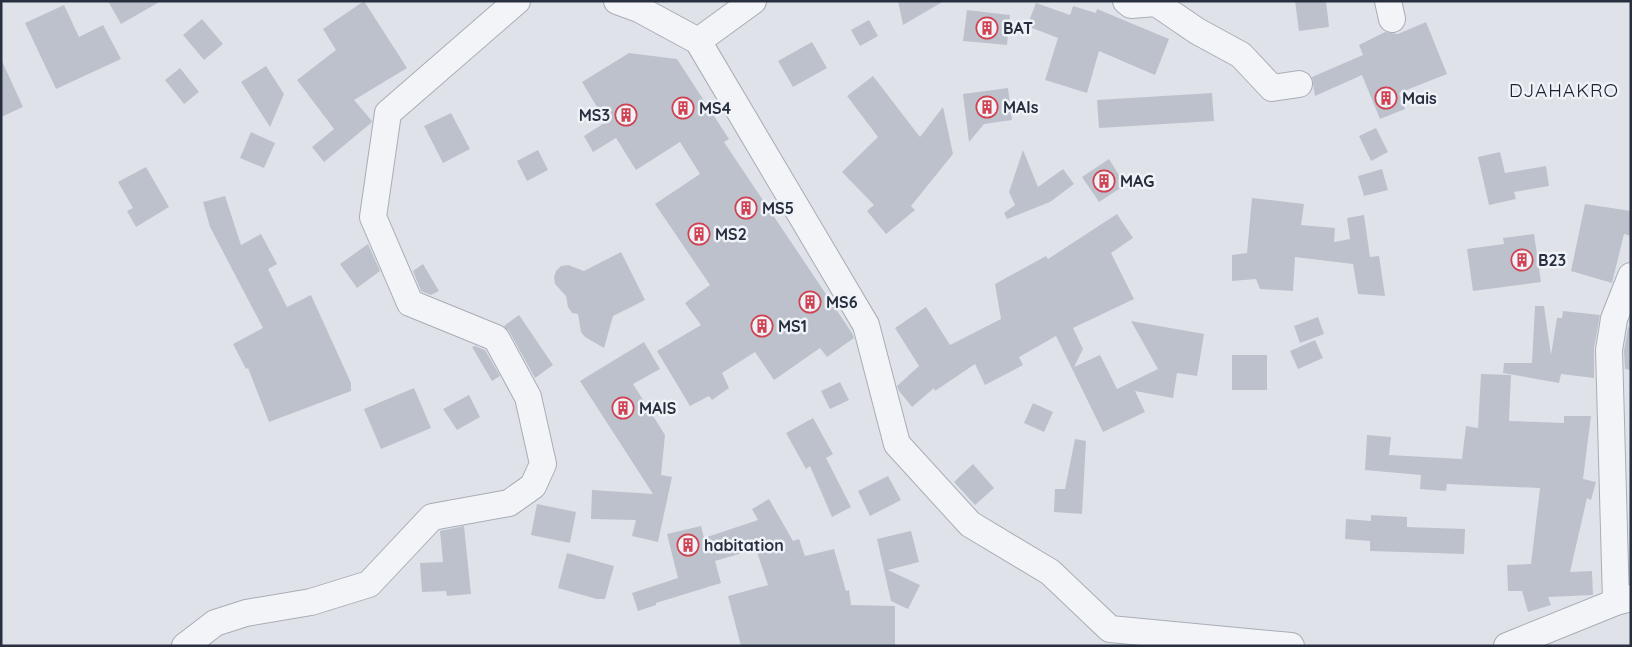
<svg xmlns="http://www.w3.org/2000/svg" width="1632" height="647" viewBox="0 0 1632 647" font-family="Quicksand,sans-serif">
  <rect width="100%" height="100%" fill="#dfe3e9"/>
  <path fill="#bcc1cc" d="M108,1H161L121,24Z
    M364,1L407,68L354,100L372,121L371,123L324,162L312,147L334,129L297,80L336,50L323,29Z
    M898,1H944L903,25Z
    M1295,1H1326L1329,27L1299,31Z
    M1036,3L1070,15L1073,6L1096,13L1097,9L1169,39L1155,75L1099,51L1087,93L1045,80L1058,38L1027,26Z
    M64,5L79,37L103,25L121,59L56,89L25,23Z
    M967,10L1010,15L1007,45L963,41Z
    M202,19L223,44L204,60L183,35Z
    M869,20L878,36L860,46L851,30Z
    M1426,22L1447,74L1399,93L1405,109L1380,119L1362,75L1315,96L1312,77L1363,55L1359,45L1385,32L1398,34Z
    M812,42L827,68L793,87L778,61Z
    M629,53L677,59L729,139L724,142L852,333L854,338L827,357L820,348L774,380L755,352L722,373L729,388L712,400L709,396L690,406L657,351L701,325L685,303L710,285L655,204L700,174L680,142L636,170L616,138L593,152L584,136L606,122L582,82Z
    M1,59L23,107L1,117Z
    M266,66L284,94L270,127L241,82Z
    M180,68L199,92L184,104L165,80Z
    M873,76L920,137L943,107L953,154L911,206L915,210L886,234L867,211L874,205L842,172L878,137L847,96Z
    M1008,88L1012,120L984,124L969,142L963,94Z
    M1212,93L1214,121L1099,128L1097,100Z
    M451,113L470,149L443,163L424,126Z
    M1376,128L1388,152L1371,161L1359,136Z
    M251,132L275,143L264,168L240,158Z
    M538,150L548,170L527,181L517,161Z
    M1023,150L1038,187L1063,169L1074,184L1050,202L1007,219L1004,213L1015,205L1009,192Z
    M1500,152L1505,173L1546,166L1549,186L1514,192L1516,199L1489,205L1478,157Z
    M1109,159L1125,185L1099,202L1082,177Z
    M146,167L169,207L136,227L127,211L133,208L118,182Z
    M1382,169L1388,190L1364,196L1358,176Z
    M225,196L241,245L261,234L277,264L268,269L287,307L311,295L351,383V391L269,422L248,368L246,369L233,344L263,328L210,227L203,202Z
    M1252,198L1304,204L1301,225L1335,228L1334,242L1350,239L1347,218L1364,215L1370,257L1379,256L1385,296L1358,294L1353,264L1295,257L1293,291L1260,289L1256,279L1232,281V255L1247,253Z
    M1585,204L1631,211V236L1624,234L1612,283L1571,271Z
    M1117,214L1133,238L1111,253L1134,299L1073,328L1083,349L1074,367L1100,355L1117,389L1158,369L1131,321L1204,334L1197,376L1177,373L1173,398L1135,391L1145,412L1103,432L1056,336L1019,357L1023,365L985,385L975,364L935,391L934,388L912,407L899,391L897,386L919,366L895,328L926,307L950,345L1001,319L995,284L1046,256L1048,259Z
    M1534,234L1541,282L1473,291L1467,249L1504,244L1503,238Z
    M368,244L380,271L357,288L340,264Z
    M621,252L645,300L613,316L604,348L585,337L581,332L578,314L572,313L568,307L566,296L555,284L554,277L556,271L561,266L568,265L584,271Z
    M423,264L439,291L431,295L421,291L413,271Z
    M1535,306H1544L1551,355L1557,318H1562L1563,311L1600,315L1594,348V378L1561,374L1559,383L1503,373L1504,363H1532Z
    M519,315L553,365L535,378L509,331L504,326Z
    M1318,317L1324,334L1300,343L1294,326Z
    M1628,327L1631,328V370L1625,369L1624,351Z
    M1315,340L1323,358L1298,369L1290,351Z
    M644,342L660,369L633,384L665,435L661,475L672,477L658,542L632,536L636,520L591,519L592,490L653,494L580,381Z
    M475,346L485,350L500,376L492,381L472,347Z
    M1232,355H1267V390H1232Z
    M1481,374L1511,375L1509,421L1564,423V416H1591L1583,479L1596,482L1591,500L1587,498L1570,572L1592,571L1593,595L1548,597L1551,605L1528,612L1522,591H1508L1507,565L1531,564L1540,488L1447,484L1446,491L1420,489L1421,475L1365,470L1367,435L1391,437L1389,455L1462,459L1466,426L1478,428Z
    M840,382L849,400L830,409L821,391Z
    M414,388L431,428L381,449L364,409Z
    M469,395L480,417L457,430L443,409Z
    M1033,403L1053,412L1044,432L1024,423Z
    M813,418L833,454L826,458L851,507L832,517L810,466L806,469L786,433Z
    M1075,439L1086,441L1082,514L1054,512L1055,489H1065Z
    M973,464L994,488L975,505L954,482Z
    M888,476L901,500L870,516L858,491Z
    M769,499L793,541L799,539L805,556L834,549L846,591L849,590L851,605L895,606V646H741L728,596L768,585L756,549L715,561L721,583L656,603V605L638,611L632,593L678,578L667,534L701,526L704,538L758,520L752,509Z
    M537,504L576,512L570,543L531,535Z
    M1371,515L1407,517V527L1465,529L1464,554L1370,551V541L1345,539L1346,519L1371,521Z
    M464,526L471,594L447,596L446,591L422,592L420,563L443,562L440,531Z
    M911,531L919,562L888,570L920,585L908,609L891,601L877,539Z
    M567,553L614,566L605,599H597L558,588Z"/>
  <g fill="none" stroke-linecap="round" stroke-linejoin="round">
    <g stroke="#a8adb6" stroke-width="28">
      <path id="street" d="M617,1L639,9L698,41L866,325L897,444L970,524L1050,572L1110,629L1291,646
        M1126,1L1131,5L1156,3L1197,31L1241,55L1272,88L1299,84
        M1388,1L1392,19
        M698,41L753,1
        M1616,602L1609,350L1614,319L1631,276
        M185,646L215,623L246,613L311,602L369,584L432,517L509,503L533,486L543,464L528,397L496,338L410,303L373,217L388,113L517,1
        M1507,646L1616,602L1631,598"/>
    </g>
    <use href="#street" stroke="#f2f4f7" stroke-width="26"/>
  </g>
  <defs>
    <g id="building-ring" transform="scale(1.125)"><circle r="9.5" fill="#eff2f6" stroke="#d14151" stroke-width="1.5"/><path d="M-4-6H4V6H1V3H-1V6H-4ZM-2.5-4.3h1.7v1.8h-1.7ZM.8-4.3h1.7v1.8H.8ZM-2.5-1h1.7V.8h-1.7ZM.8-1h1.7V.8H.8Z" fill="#d14151"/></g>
  </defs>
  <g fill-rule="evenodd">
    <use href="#building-ring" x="987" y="28"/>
    <use href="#building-ring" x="1386" y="98"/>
    <use href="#building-ring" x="987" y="107"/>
    <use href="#building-ring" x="683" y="108"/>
    <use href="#building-ring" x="626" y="115"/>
    <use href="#building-ring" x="1104" y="181"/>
    <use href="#building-ring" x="746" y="208"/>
    <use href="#building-ring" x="699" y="234"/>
    <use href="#building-ring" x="1522" y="260"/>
    <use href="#building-ring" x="810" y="302"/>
    <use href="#building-ring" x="762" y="326"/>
    <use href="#building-ring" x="623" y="408"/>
    <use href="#building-ring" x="688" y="545"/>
  </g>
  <g text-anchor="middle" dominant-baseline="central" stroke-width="5" stroke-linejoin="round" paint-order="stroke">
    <g font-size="16" font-weight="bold" fill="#283040" stroke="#eff2f6" text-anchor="start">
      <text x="1003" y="28">BAT</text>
      <text x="1402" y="98">Mais</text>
      <text x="1003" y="107">MAIs</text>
      <text x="699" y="108">MS4</text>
      <text x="610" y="115" text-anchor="end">MS3</text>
      <text x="1120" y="181">MAG</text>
      <text x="762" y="208">MS5</text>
      <text x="715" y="234">MS2</text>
      <text x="1538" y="260">B23</text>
      <text x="826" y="302">MS6</text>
      <text x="778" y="326">MS1</text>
      <text x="639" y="408">MAIS</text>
      <text x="704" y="545">habitation</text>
    </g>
    <g font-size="19" letter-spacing="1" fill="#1a2131" stroke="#eff2f6">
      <text x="1564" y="90">DJAHAKRO</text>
    </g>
  </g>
  <rect width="1632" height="647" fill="none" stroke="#283040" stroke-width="5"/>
</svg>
